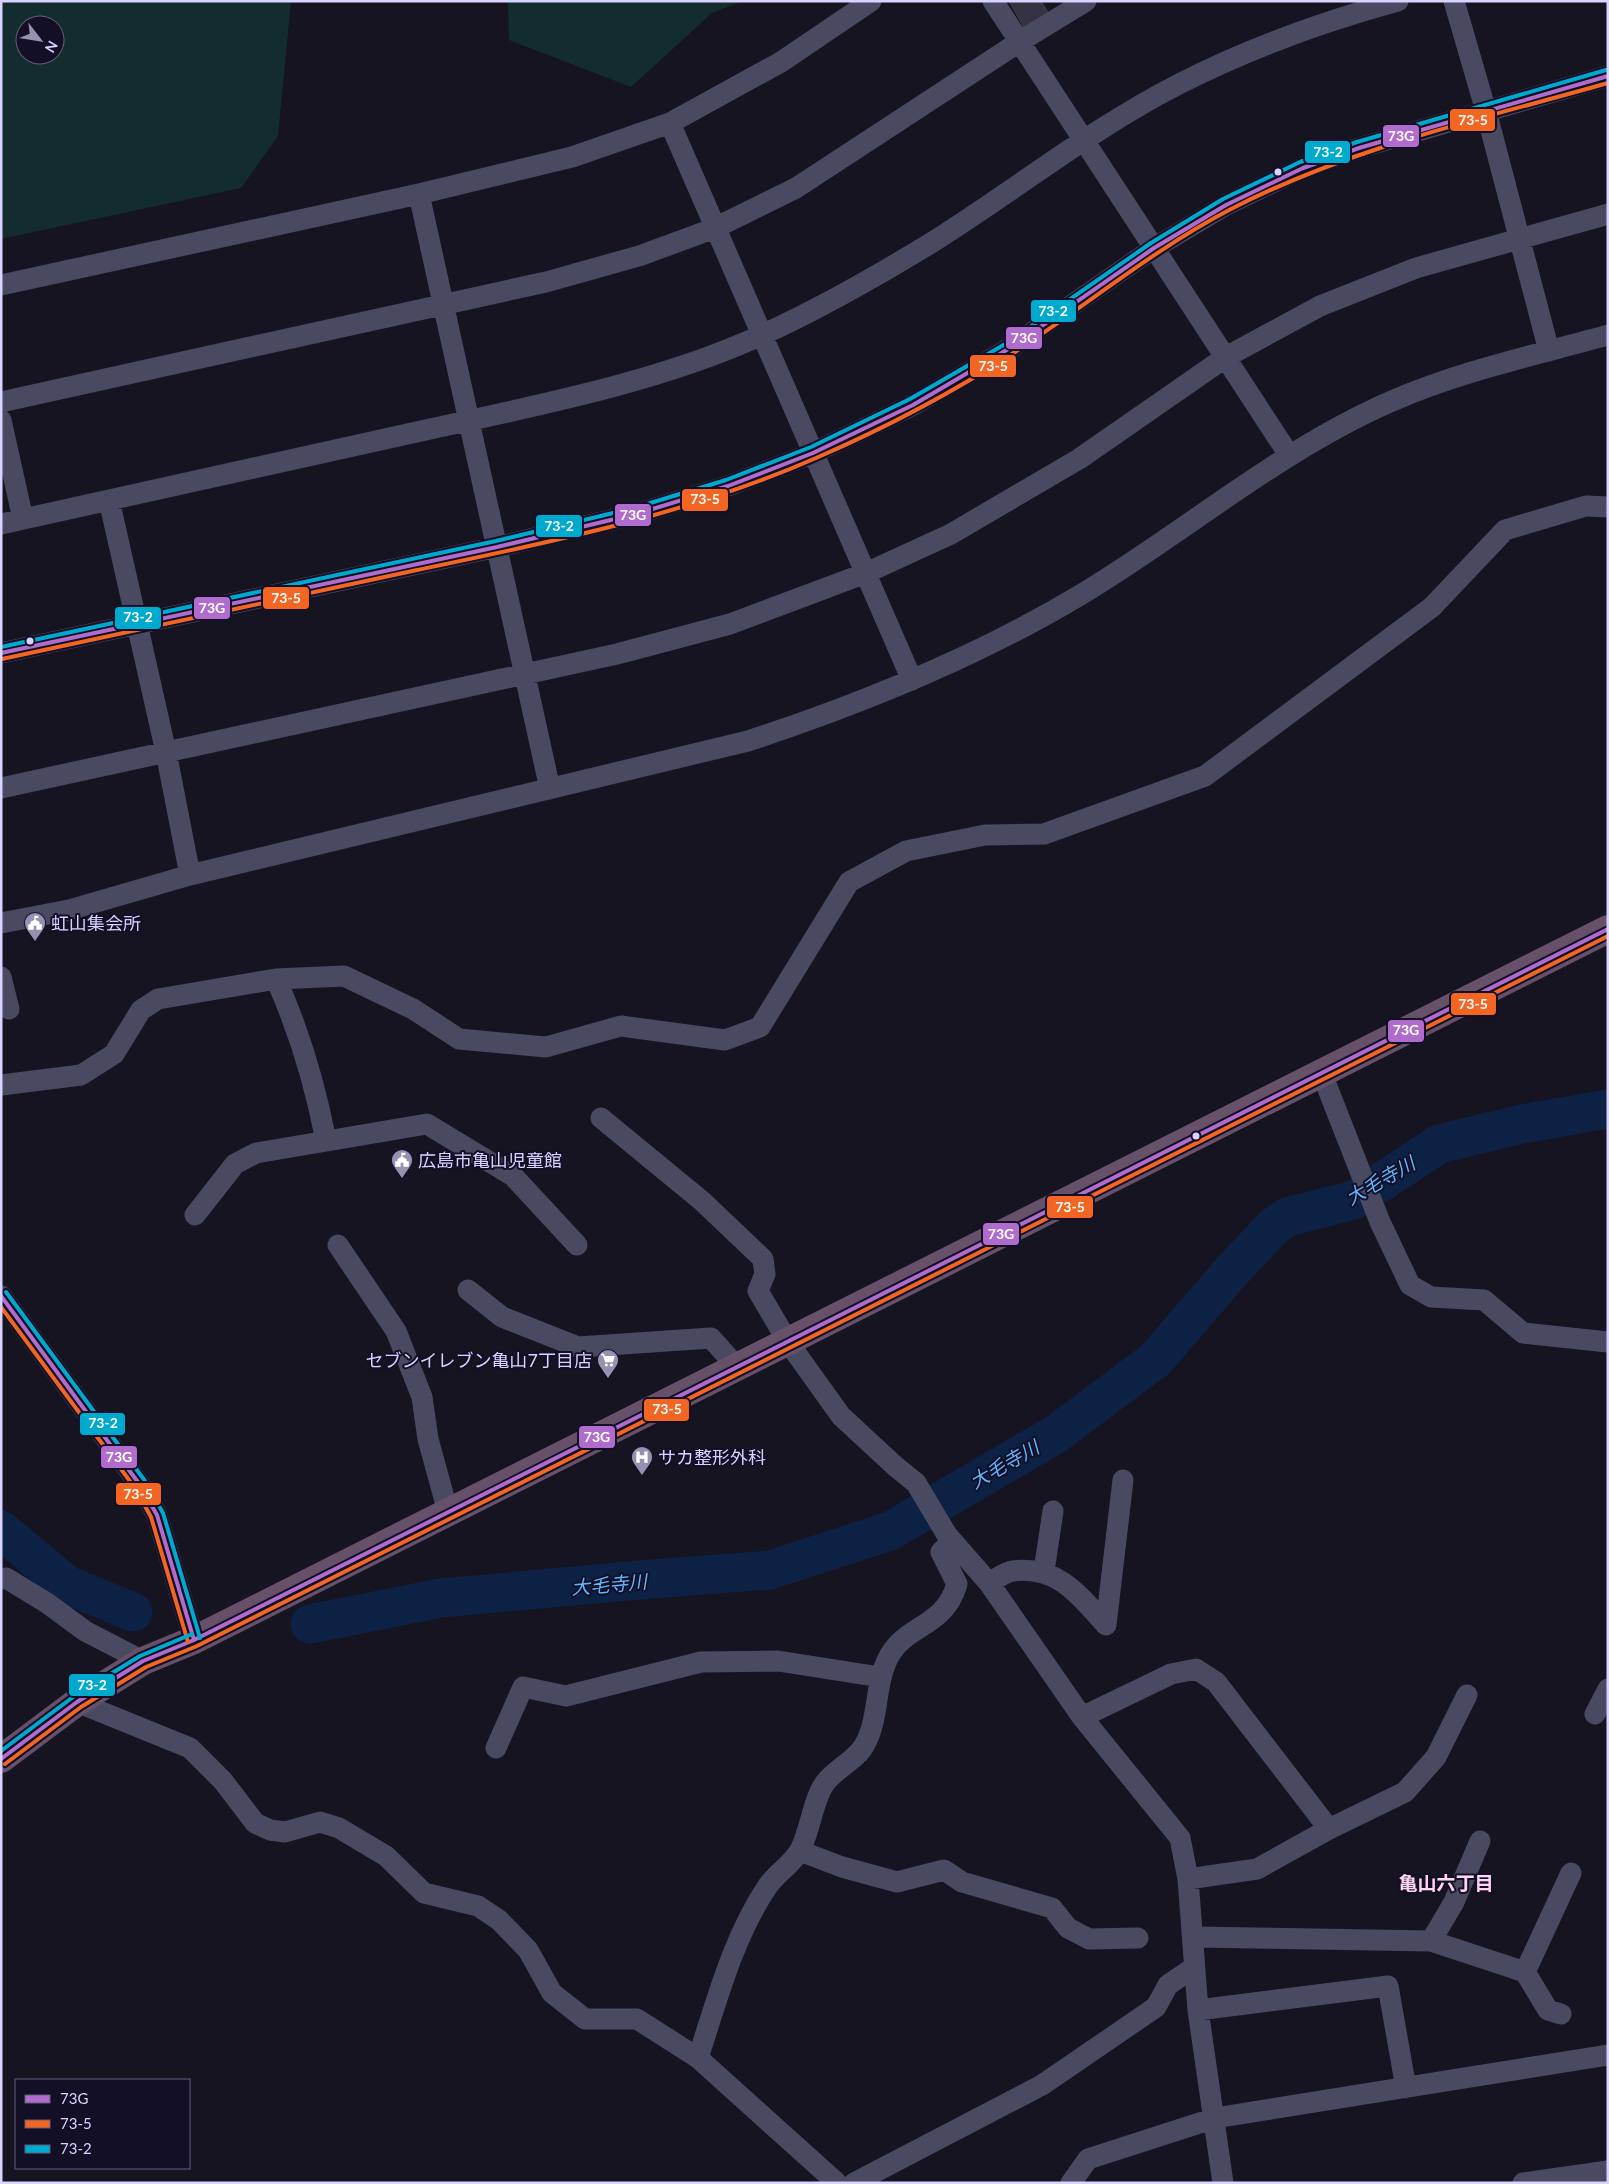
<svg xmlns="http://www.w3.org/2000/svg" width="1609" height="2184" viewBox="0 0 1609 2184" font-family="Lato,'Noto Sans JP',sans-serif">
  <rect width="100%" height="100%" fill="#161421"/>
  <path fill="#132c2d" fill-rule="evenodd" d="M1,1H291L278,136L241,188L1,239ZM25,25H55V55H25Z
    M508,1H743L712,13L631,87L509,40Z"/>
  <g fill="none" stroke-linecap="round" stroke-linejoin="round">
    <path stroke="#0d2144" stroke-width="39" d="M1,1530L67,1585L133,1612
      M310,1624L441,1598L651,1579L770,1570L890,1531L1056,1434L1155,1360L1230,1273L1273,1227L1287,1217L1354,1200L1439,1144L1522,1124L1608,1109"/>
  </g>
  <path fill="#343243" stroke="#433f54" d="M1009,1H1041L1049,14L1026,31Z"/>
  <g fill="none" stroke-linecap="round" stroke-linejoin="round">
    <path stroke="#4a4962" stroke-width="21" d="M993,1L1289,455
      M1454,1L1486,111L1549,351
      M670,123L912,680
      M419,194L550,789
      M1,285L419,194L572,157L670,123L781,62L871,1
      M1,402L546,282L639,256L715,228L796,188L1019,42L1086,1
      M1,420L23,519
      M109,500L166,752L190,875
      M1,524C144,491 287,460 430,429C539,405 663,381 764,334C821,308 877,276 931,243C1014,191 1091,129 1179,84C1249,48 1322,22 1398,1
      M1,653L497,547L636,514L728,486L813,453L913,405L1010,348L1154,248L1226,205L1303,168L1359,148L1608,76
      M1,788L617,654L730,624L866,573L951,534L1079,459L1226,357L1320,306L1416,268L1608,214
      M1,923L69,910L190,875L748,741C864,703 977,657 1082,594C1185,532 1281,449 1392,401C1460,371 1536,355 1608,335
      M1,977L9,1009
      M276,979C300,1033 315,1083 326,1141
      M1322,1074L1380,1222L1410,1285L1431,1297L1484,1300L1523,1333L1608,1342
      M1,1085L81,1075L114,1054L141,1010L158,999L276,979L344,976L413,1009L459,1039L546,1047L621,1026L725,1040L760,1027L849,882L906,851L985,835L1044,834L1205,776L1432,607L1505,530L1586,506L1608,507
      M601,1118L702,1201L763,1259L765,1274L758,1291L788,1342L841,1416L895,1466L916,1483L947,1535L989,1583L1082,1717L1180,1838L1188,1879L1198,2010L1223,2183
      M195,1215L235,1164L256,1153L427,1124L513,1176L577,1245
      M338,1245L396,1331L422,1397L428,1439L448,1512
      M468,1290L502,1317L578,1347L711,1338L736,1366
      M1,1296L140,1485L157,1515L194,1640
      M1044,1571L1053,1511
      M1,1579L6,1578L47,1603L85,1631L143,1661
      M989,1583C996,1579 1005,1572 1013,1571C1057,1565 1080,1596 1106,1625L1123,1480
      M77,1702L190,1748L223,1781L255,1823L270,1830L285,1832L320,1822L339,1828L386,1856L424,1893L478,1906L499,1920L528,1950L552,1993L585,2019H637L698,2058L837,2183
      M1595,1714L1608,1689
      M1082,1717L1171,1674L1196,1669L1216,1682L1329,1829L1257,1869L1188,1879
      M496,1748L523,1687L566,1696L701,1662L778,1661L880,1677
      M1329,1829L1405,1792L1436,1757L1467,1695
      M800,1851L842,1867L897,1882L944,1870L962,1882L1052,1908L1068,1928L1089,1939L1138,1938
      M1194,1937L1431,1941L1525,1972L1548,2010L1561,2014
      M1431,1941L1454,1902L1480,1841
      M1525,1972L1571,1873
      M1198,2010L1388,1986L1406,2088
      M698,2058C717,2000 733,1938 767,1887C776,1873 793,1864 800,1850C810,1832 813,1799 825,1783C836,1768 857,1760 865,1744C881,1715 873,1678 893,1650C912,1624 945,1625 957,1584L941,1552L952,1541
      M854,2183L1042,2085L1156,2007L1168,1985L1193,1968
      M1071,2183L1088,2159L1215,2118L1608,2055
      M1523,2183L1608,2171"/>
    <path stroke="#67516a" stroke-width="28" d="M1,1759L77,1702L143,1661L194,1640L1608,929"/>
    <g stroke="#130f26" stroke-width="8">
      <path id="bus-1" d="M1,653L497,547L636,514L728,486L813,453L913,405L1010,348L1154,248L1226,205L1303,168L1359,148L1608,76
        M1,1296L140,1485L157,1515L194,1640
        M1,1759L77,1702L143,1661L194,1640L1608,929"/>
    </g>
    <g stroke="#130f26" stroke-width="8">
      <path id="bus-2" d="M2,659C141,630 279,600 417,570C552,542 689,514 816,458C885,428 952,393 1015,352C1087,305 1154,249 1231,209C1349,148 1481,119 1608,83
        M1,1307L135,1488L151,1517L188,1642
        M5,1764L81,1707L146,1667L197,1646L1608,936"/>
    </g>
    <g stroke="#130f26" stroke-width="8">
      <path id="bus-3" d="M1,647L496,541L634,508L726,480L811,447L910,399L1007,343L1151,243L1223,199L1300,162L1357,142L1606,70
        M6,1292L145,1481L163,1513L200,1638
        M1,1751L73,1697L140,1656L192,1634"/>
    </g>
    <use href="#bus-1" stroke="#b06ccc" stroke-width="4"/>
    <use href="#bus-2" stroke="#f26522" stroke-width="4"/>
    <use href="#bus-3" stroke="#00a9ce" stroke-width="4"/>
  </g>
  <defs>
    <g id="civic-pin" transform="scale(1.125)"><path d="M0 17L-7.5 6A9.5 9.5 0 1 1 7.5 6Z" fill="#9591b1" stroke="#130f26"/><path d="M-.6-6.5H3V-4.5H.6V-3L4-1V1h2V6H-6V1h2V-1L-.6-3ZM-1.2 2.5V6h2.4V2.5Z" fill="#fff"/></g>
    <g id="supermarket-pin" transform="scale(1.125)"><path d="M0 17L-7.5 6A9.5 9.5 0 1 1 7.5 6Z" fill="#9591b1" stroke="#130f26"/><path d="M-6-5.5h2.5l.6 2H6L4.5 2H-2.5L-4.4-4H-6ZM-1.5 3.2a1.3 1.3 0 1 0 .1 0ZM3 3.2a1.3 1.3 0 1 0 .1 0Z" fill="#fff"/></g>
    <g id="hospital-pin" transform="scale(1.125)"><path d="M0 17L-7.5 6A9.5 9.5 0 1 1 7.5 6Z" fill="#9591b1" stroke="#130f26"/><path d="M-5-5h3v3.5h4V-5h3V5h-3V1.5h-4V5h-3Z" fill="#fff"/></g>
  </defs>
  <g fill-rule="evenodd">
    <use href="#civic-pin" x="35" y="923"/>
    <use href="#civic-pin" x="402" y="1160"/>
    <use href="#supermarket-pin" x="608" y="1360"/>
    <use href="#hospital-pin" x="642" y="1457"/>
  </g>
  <g fill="#d9d4ff" stroke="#130f26" stroke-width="2">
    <circle cx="1278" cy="172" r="4.5"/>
    <circle cx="30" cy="641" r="4.5"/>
    <circle cx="1196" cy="1136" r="4.5"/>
  </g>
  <g text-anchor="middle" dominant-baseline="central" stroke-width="4" stroke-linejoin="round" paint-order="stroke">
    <g font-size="18" fill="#d9d4ff" stroke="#130f26" text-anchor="start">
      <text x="51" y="923">虹山集会所</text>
      <text x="418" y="1160">広島市亀山児童館</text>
      <text x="592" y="1360" text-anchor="end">セブンイレブン亀山7丁目店</text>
      <text x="658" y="1457">サカ整形外科</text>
    </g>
    <g font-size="19" font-style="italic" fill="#62b6ff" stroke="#130f26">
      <text transform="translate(1380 1180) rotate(-30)">大毛寺川</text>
      <text transform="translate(1004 1464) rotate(-30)">大毛寺川</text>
      <text transform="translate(609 1584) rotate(-5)">大毛寺川</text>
    </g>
    <g font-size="19" font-weight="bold" fill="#ffd6f0" stroke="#130f26">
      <text x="1446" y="1882">亀山六丁目</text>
    </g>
  </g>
  <g stroke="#130f26" stroke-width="2">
    <rect x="1449" y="108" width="47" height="24" rx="5" fill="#f26522"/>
    <rect x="1382" y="124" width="38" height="24" rx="5" fill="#b06ccc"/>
    <rect x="1304" y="140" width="47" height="24" rx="5" fill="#00a9ce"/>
    <rect x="1030" y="299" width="47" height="24" rx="5" fill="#00a9ce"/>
    <rect x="1005" y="326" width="38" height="24" rx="5" fill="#b06ccc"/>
    <rect x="969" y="354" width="48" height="24" rx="5" fill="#f26522"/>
    <rect x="681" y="488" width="48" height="24" rx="5" fill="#f26522"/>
    <rect x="614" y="503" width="38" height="24" rx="5" fill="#b06ccc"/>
    <rect x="535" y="514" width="48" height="24" rx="5" fill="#00a9ce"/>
    <rect x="262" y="586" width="48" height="24" rx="5" fill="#f26522"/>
    <rect x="193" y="596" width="38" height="24" rx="5" fill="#b06ccc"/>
    <rect x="114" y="606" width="48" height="24" rx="5" fill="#00a9ce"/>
    <rect x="1450" y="992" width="47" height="24" rx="5" fill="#f26522"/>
    <rect x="1387" y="1019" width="38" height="24" rx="5" fill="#b06ccc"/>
    <rect x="1046" y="1195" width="48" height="24" rx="5" fill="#f26522"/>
    <rect x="982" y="1222" width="38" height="24" rx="5" fill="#b06ccc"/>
    <rect x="643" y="1398" width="47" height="24" rx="5" fill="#f26522"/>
    <rect x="79" y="1412" width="47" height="24" rx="5" fill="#00a9ce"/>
    <rect x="578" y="1425" width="38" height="24" rx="5" fill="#b06ccc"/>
    <rect x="100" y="1445" width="38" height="24" rx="5" fill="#b06ccc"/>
    <rect x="115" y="1482" width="47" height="24" rx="5" fill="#f26522"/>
    <rect x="68" y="1673" width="48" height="24" rx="5" fill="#00a9ce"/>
  </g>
  <g font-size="14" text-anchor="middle" font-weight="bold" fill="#fff">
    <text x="1473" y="125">73-5</text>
    <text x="1401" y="141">73G</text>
    <text x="1328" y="157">73-2</text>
    <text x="1053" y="316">73-2</text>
    <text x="1024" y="343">73G</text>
    <text x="993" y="371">73-5</text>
    <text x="705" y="504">73-5</text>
    <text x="633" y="520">73G</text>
    <text x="559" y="531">73-2</text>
    <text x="286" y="603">73-5</text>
    <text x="212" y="613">73G</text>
    <text x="138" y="622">73-2</text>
    <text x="1473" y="1009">73-5</text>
    <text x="1406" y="1035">73G</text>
    <text x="1070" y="1212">73-5</text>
    <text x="1001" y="1239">73G</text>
    <text x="667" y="1414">73-5</text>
    <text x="103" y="1428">73-2</text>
    <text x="597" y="1442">73G</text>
    <text x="119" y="1462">73G</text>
    <text x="138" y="1499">73-5</text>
    <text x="92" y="1690">73-2</text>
  </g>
  <rect width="1609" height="2184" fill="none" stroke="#d9d4ff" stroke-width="5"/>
  <rect x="15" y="2079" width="175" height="90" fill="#130f26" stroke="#625e7d"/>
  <rect x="25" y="2095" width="25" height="8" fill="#b06ccc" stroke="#625e7d"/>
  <text x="60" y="2104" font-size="15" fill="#d9d4ff">73G</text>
  <rect x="25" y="2120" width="25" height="8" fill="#f26522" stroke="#625e7d"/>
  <text x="60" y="2129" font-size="15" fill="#d9d4ff">73-5</text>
  <rect x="25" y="2145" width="25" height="8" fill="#00a9ce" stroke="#625e7d"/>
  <text x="60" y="2154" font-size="15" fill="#d9d4ff">73-2</text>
  <g transform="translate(40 40) rotate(121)"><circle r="24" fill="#130f26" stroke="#625e7d"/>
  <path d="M0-4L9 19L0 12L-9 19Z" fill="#9591b1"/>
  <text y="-8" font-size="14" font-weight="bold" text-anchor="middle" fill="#d9d4ff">N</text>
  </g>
</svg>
